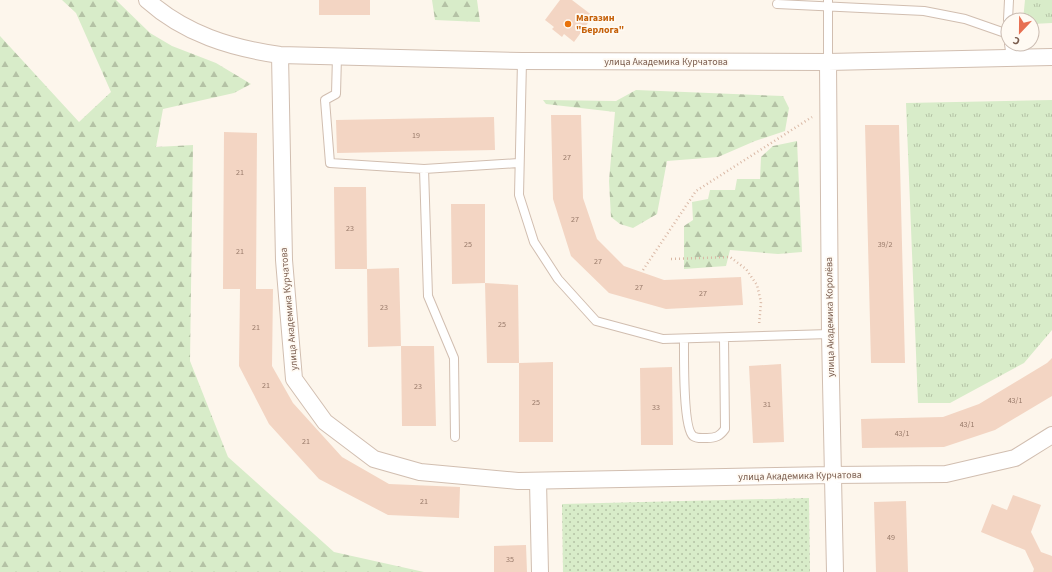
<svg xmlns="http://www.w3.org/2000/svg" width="1052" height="572" viewBox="0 0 1052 572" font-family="'Source Sans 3',sans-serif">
  <defs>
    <pattern id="grass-tufts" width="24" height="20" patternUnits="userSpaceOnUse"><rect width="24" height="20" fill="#d8ecc9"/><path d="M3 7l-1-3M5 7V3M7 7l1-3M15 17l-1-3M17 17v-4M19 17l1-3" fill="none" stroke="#b4c2a5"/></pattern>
    <pattern id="forest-firs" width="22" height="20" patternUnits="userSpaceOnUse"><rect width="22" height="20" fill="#d8ecc9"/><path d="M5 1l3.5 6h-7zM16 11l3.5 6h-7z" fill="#b4c2a5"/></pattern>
    <pattern id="park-dots" width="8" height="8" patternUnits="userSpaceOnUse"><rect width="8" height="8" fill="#d8ecc9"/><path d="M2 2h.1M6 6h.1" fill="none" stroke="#b4c2a5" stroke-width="1.8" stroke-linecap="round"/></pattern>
  </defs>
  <rect width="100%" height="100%" fill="#fdf6ec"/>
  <path fill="url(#grass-tufts)" d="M1025,0H1052V23L1032,24V20H1023Z
    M1052,100V330L1024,363L950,403H918L906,103Z"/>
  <path fill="url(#forest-firs)" d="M62,0H116L150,33L172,46L216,63L251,84L234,93L163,109L156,147L193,145L190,361L228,457L334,552L424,572H0V36L79,122L111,92L76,13Z
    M432,0H477L480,22L435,20Z
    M636,90L783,96L789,108L785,131L755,141L718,157L667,161L657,214L633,228L620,224L611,217L609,181L615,112L546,104L543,100L616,101Z
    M797,141L802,252L778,254L730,250L726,266L684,269V226L693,220L692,202L708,199L710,190H735L737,179H760L761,157L773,146Z"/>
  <path fill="url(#park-dots)" d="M809,498L810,572H563L562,504Z"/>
  <path fill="#f3d5c3" d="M319,0H370V15H319Z
    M560,0H572L593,16L574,42L564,34L562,37L552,29L554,27L545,20Z
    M551,115H581L583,198L597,239L624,266L664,280L741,277L743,305L666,309L609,293L571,256L553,199Z
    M494,117L495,150L337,153L336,120Z
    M865,125H899L905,363H871Z
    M224,132L257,133L256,289H273L272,366L293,403L342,457L389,484L460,487L459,518L388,515L319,479L269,424L239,366L240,289H223Z
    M334,187H366L367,269H335Z
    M451,204H485V283L452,284Z
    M399,268L401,346L368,347L367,269Z
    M485,283L518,285L519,363H487Z
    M401,346H434L436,426H402Z
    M1052,358V396L995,430L944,447L862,448L861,419L943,417L979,404L1047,363Z
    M553,362V442H519V363Z
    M781,364L784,442L753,443L749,366Z
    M672,367L673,445H641L640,368Z
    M1013,495L1041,505L1031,532L1041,552L1052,556V572H1033L1034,569L1025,550L981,532L992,504L1007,510Z
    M906,501L908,572H876L874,502Z
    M526,545L527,572H494V546Z"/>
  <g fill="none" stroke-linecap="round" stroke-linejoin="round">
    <g stroke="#d1beb0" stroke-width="10">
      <path id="service" d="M828,0V62
        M777,4L924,11L965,19L1008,34
        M1008,20L1009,0
        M1009,44L1011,58
        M337,56L336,94L325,100L330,163L424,169
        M522,61L519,195L534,242L558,279L596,321L663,339L830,334
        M684,339C684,355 683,428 693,436C697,439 702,438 707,438C716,438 720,436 725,429L724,339
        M455,437L454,358L428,296L424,169L518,163"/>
    </g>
    <g stroke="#d1beb0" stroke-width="18">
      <path id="minor" d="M147,0C185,34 231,48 280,55L522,61L828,62L1052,57
        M280,55L284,260L294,379L325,422L374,459L420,472L518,481L833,475L946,474L1015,458L1052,435
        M828,62L830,334L835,572
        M538,481L540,572"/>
    </g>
    <path stroke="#d9b8a5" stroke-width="2.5" stroke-dasharray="1 3" stroke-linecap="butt" d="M671,259L730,257L746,269L757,285L761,302L759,325
      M643,270L696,191L812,117"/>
    <use href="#service" stroke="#fff" stroke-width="8"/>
    <use href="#minor" stroke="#fff" stroke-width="16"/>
  </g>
  <circle fill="#e8710a" stroke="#fffaf3" stroke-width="1.5" cx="568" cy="24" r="4"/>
  <g text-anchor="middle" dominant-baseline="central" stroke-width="3.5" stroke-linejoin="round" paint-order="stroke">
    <g font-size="8" fill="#987a6a">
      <text x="416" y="135">19</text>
      <text x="567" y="157">27</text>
      <text x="240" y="172">21</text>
      <text x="575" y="219">27</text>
      <text x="350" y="228">23</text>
      <text x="468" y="244">25</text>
      <text x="885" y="244">39/2</text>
      <text x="240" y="251">21</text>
      <text x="598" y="261">27</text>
      <text x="639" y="287">27</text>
      <text x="703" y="293">27</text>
      <text x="384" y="307">23</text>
      <text x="502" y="324">25</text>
      <text x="256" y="327">21</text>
      <text x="266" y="385">21</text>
      <text x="418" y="386">23</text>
      <text x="1015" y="400">43/1</text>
      <text x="536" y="402">25</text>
      <text x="767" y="404">31</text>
      <text x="656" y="407">33</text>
      <text x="967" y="424">43/1</text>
      <text x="902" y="433">43/1</text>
      <text x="306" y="441">21</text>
      <text x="424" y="501">21</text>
      <text x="891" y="537">49</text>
      <text x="510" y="559">35</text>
    </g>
    <g font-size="10" font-weight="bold" fill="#c56008" stroke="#fffaf3" text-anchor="start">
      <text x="576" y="18">Магазин<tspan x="576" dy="12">"Берлога"</tspan></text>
    </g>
    <g font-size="10" fill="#7a5c4d" stroke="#fffaf3">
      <text x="666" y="62">улица Академика Курчатова</text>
      <text transform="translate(289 309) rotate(-95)">улица Академика Курчатова</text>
      <text transform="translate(830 317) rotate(-91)">улица Академика Королёва</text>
      <text transform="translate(800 476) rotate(-1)">улица Академика Курчатова</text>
    </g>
  </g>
  <g transform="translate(1020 32) rotate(202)"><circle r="19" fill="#fffaf3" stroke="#cabbb1"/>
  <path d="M0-3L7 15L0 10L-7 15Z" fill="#e76f51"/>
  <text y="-6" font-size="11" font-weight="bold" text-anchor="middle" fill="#7a5c4d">С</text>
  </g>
</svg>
